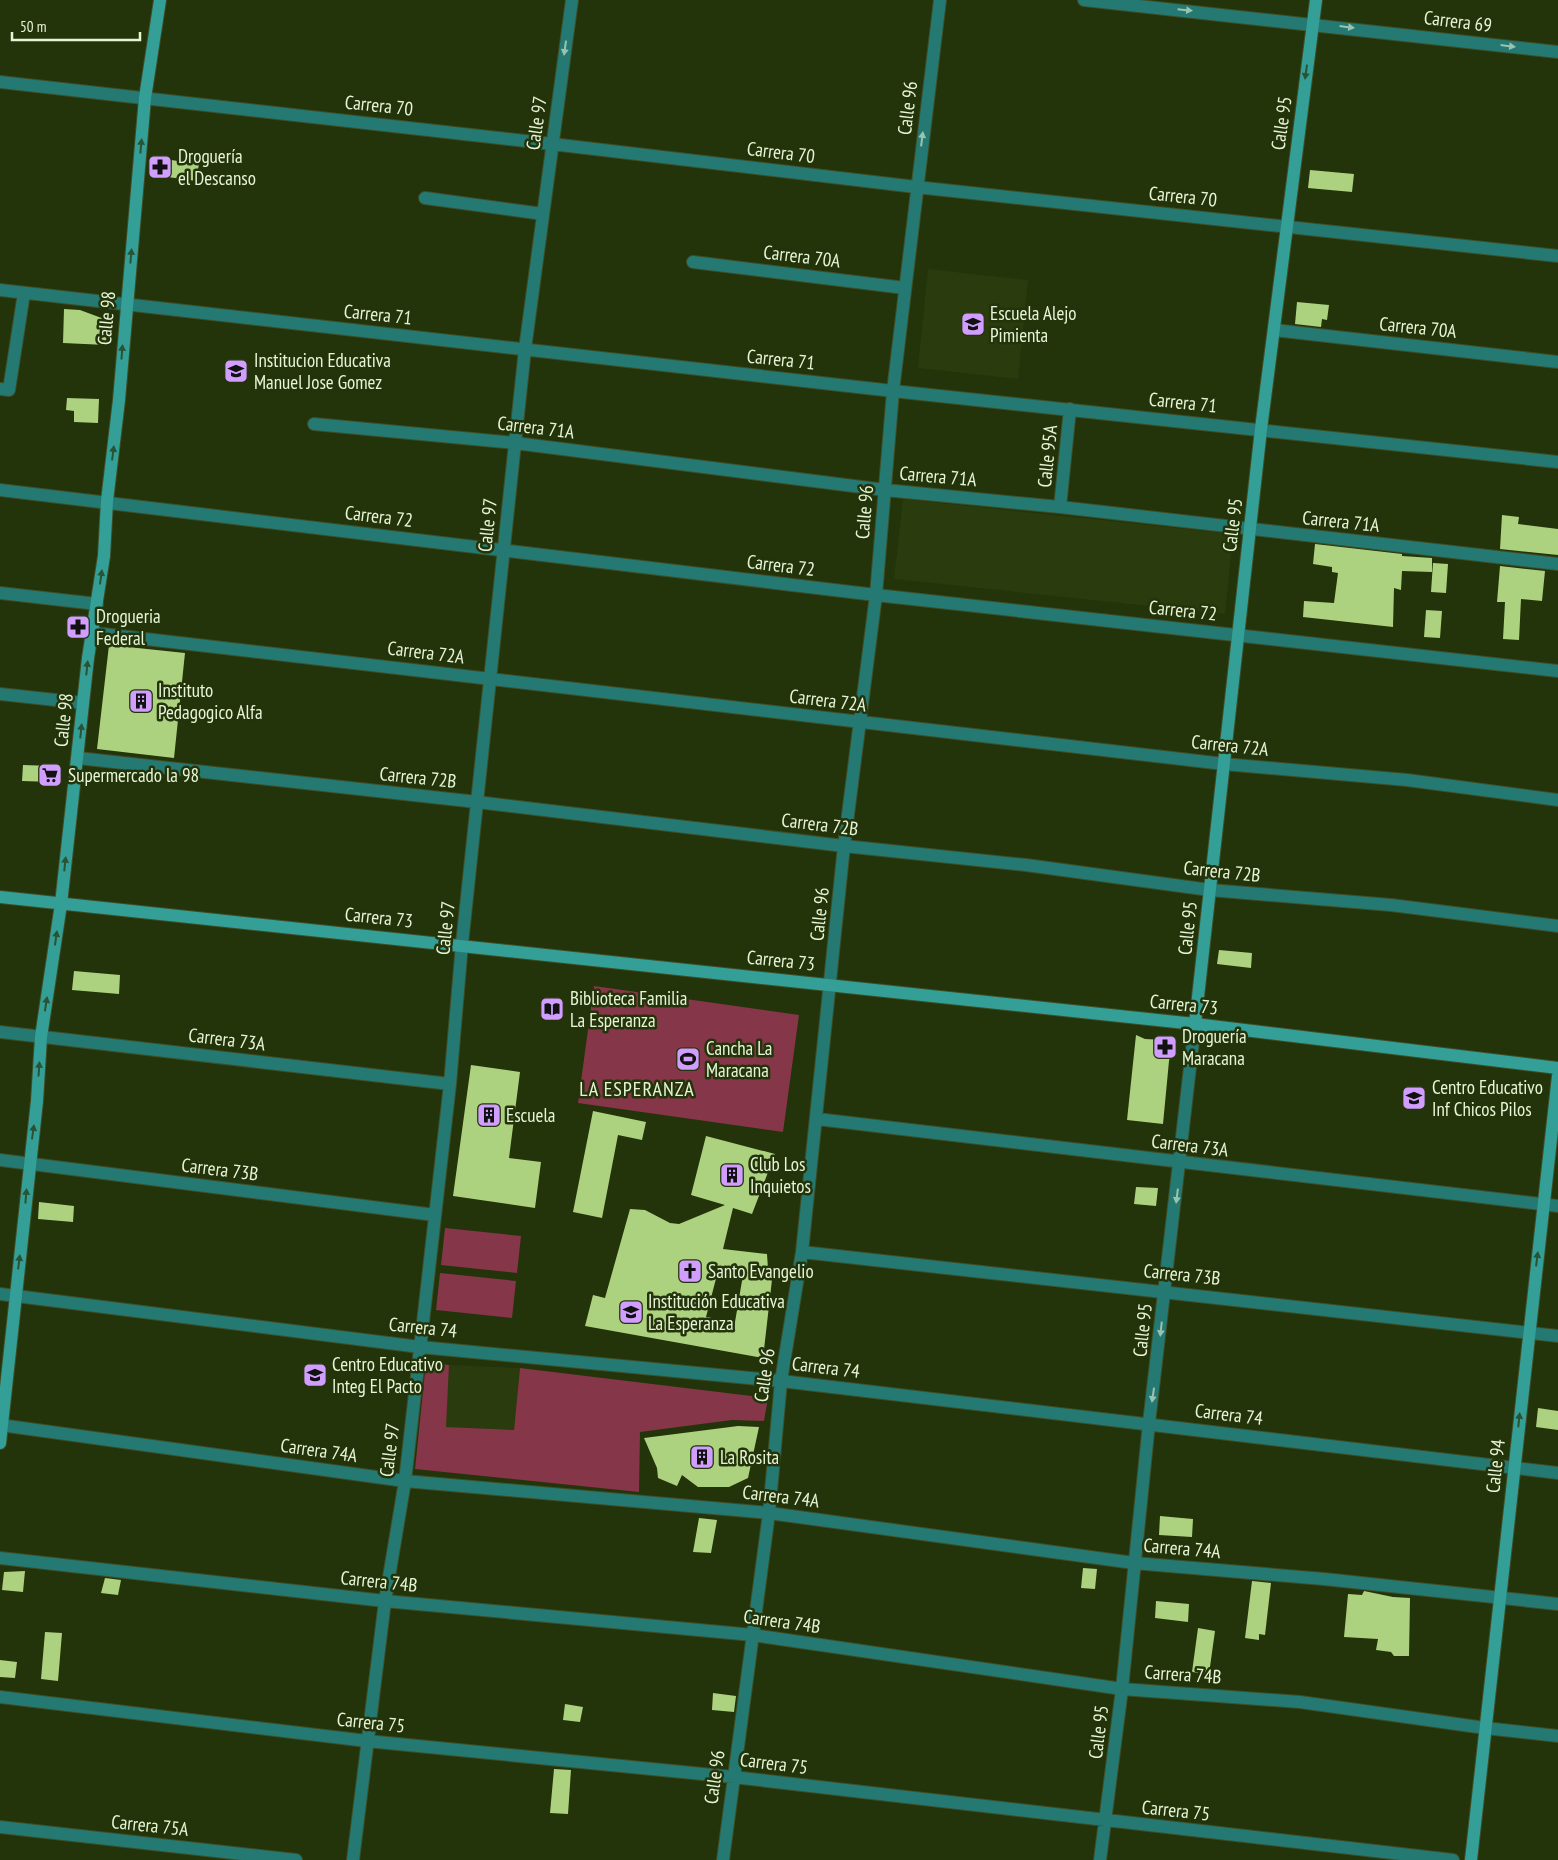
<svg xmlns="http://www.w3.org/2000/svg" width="1558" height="1860" viewBox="0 0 1558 1860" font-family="'PT Sans Narrow',sans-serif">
  <rect width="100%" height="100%" fill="#23330a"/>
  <path fill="#2a3c0d" d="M928,269L1028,280L1018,379L918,368Z
    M903,499L1233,534L1225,614L894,579Z
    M449,1365L520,1368L514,1430L445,1427Z"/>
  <path fill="#853648" d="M594,986L799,1015L783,1132L578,1103Z
    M445,1228L521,1236L517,1273L441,1265Z
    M440,1273L516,1281L512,1318L436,1310Z
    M426,1362L449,1365L446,1427L514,1430L520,1368L768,1398L764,1421L732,1420L640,1432L639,1492L415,1469Z"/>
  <path fill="#add27f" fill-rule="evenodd" d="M157,158L199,164L196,181L154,175Z
    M1310,170L1354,174L1352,192L1308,188Z
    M1297,302L1329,305L1327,320L1322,319L1321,327L1295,324Z
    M64,309L80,310L107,320L106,345L63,343Z
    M67,398L99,399L98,423L74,422V411L66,410Z
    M1502,515L1519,517L1518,524L1558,529V555L1500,549Z
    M1315,544L1402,554V556L1432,558V572L1402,571L1401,590L1394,588L1393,627L1303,617L1304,601L1334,603L1338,573L1332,572V567L1313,564Z
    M1433,563L1448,564L1446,593L1431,592Z
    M1500,566L1545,571L1542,601L1521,599L1519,640L1503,639L1505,602H1497Z
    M1426,610L1442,611L1440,638L1424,637Z
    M109,645L185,653L174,758L97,749Z
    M23,765L53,766L52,782L22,781Z
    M1219,950L1252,953L1251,968L1217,964Z
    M74,971L120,975L119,994L72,990Z
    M1136,1035L1145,1039L1164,1040L1170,1043L1172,1049L1169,1061L1163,1124L1127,1120Z
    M471,1065L520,1072L509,1158L541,1162L535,1208L453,1196Z
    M593,1111L646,1122L642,1140L618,1135L602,1218L573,1212Z
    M706,1136L775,1154L752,1214L733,1208L723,1249L767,1254L768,1269L773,1271L763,1358L585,1326L593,1295L605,1298L630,1209L645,1210L670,1223L679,1224L725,1205L691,1195ZM718,1271L743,1275L735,1322L706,1317Z
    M1136,1187L1158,1188L1156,1206L1134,1204Z
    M39,1202L74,1206L73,1222L38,1219Z
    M1538,1408L1558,1411V1430L1536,1427Z
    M738,1426L759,1427L748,1478L729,1487H698L682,1475L677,1486L658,1478L657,1468L644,1438Z
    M1160,1516L1193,1519L1192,1537L1159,1535Z
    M699,1518L717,1520L711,1553L693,1552Z
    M1083,1568L1097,1569L1095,1589L1081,1588Z
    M25,1571L23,1592L2,1590L4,1572Z
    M105,1578L121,1580L118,1595L101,1593Z
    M1252,1581L1271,1583L1265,1635L1259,1634V1640L1245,1638Z
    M1364,1591L1393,1597L1410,1598L1409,1656H1394L1391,1652L1376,1650L1378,1639L1344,1637L1348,1594L1362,1595Z
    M1156,1601L1189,1604L1188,1622L1155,1618Z
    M1198,1628L1215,1631L1209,1674L1192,1672Z
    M45,1632L62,1633L58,1681L41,1679Z
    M0,1660L17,1662L15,1678L0,1677Z
    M713,1693L736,1696L734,1712L712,1710Z
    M565,1704L583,1707L580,1722L563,1720Z
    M554,1769L571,1770L568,1814L550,1813Z"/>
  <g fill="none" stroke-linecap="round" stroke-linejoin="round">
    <g stroke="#3e4e27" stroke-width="14">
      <path id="street" d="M1084,0L1558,52
        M0,82L552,144L916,187L1558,256
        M425,198L543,214
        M693,262L905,288
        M0,290L893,391L1558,462
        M1274,330L1558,362
        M0,389L9,390L24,293
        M314,424L515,443L885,490L1060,507L1558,564
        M0,490L876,595L1558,671
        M1060,507L1070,409
        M0,593L97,604
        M94,633L1224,764L1407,780L1558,800
        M0,694L83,703
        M78,758L477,802L844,846L1026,865L1210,890L1391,905L1558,926
        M0,1032L450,1084
        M817,1119L1558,1206
        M0,1160L435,1215
        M802,1252L1558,1336
        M0,1294L420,1347L781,1381L1558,1473
        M0,1425L405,1481L769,1513L1134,1563L1324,1579L1558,1604
        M0,1558L385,1601L753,1635L1122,1689L1300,1702L1485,1728L1558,1736
        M0,1697L367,1741L733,1777L1453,1860
        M0,1827L296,1860
        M353,1860L385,1601L405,1481L450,1084L462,944L525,349L572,0
        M723,1860L769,1513L781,1381L802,1252L844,846L876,595L893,391L940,0
        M1100,1860L1122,1689L1149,1423L1195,1024"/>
    </g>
    <g stroke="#3e4e27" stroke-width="14">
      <path id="secondary" d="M0,897L1195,1024L1558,1068
        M1195,1024L1261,429L1316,0
        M0,1443L37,1101L41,1037L61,904L88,658L104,556L107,501L119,400L145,98L160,0
        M1471,1860L1558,1076"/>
    </g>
    <use href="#street" stroke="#247973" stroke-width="12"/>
    <use href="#secondary" stroke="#349f97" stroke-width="12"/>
  </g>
  <defs><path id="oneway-solid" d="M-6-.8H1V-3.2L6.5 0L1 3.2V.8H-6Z" transform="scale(1.25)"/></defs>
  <g fill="#99c3af">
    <use href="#oneway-solid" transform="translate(1185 10) rotate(6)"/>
    <use href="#oneway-solid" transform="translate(1347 27) rotate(7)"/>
    <use href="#oneway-solid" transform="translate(1508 46) rotate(7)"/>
    <use href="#oneway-solid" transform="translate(565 48) rotate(98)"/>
    <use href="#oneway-solid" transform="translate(922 139) rotate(-83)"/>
    <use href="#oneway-solid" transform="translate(1177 1196) rotate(97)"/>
    <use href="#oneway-solid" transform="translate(1161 1329) rotate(96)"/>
    <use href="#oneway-solid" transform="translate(1153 1395) rotate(98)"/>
  </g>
  <g fill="#285334">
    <use href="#oneway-solid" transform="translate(1306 72) rotate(98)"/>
    <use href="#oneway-solid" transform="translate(141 146) rotate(-85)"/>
    <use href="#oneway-solid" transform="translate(131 256) rotate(-85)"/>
    <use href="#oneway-solid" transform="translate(122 352) rotate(-86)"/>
    <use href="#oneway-solid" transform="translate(113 453) rotate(-83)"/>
    <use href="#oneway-solid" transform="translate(101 577) rotate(-82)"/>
    <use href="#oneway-solid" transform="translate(87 668) rotate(-84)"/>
    <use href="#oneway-solid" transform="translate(81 731) rotate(-84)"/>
    <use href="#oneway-solid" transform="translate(65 864) rotate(-84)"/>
    <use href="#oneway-solid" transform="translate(56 938) rotate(-82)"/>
    <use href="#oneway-solid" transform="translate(46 1004) rotate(-81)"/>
    <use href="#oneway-solid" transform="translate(39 1069) rotate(-86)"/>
    <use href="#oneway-solid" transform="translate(33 1132) rotate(-82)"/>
    <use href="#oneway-solid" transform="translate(26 1196) rotate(-85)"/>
    <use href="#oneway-solid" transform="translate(1537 1259) rotate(-83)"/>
    <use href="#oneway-solid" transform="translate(19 1262) rotate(-83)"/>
    <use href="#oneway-solid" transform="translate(1519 1420) rotate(-84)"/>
  </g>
  <defs>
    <g id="pharmacy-square" transform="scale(1.25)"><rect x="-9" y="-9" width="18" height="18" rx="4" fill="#d19dfe" stroke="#23330a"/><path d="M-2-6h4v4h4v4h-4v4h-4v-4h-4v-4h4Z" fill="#111"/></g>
    <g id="school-square" transform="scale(1.25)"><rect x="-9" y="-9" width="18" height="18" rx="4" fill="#d19dfe" stroke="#23330a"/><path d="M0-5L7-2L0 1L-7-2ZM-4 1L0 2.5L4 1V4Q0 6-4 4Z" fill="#111"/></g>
    <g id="building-square" transform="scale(1.25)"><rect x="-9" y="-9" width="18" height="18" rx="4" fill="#d19dfe" stroke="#23330a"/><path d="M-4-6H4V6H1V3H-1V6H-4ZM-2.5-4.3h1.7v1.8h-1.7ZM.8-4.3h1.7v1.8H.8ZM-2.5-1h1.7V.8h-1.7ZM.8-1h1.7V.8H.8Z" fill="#111"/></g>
    <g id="supermarket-square" transform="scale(1.25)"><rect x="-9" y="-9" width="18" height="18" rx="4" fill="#d19dfe" stroke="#23330a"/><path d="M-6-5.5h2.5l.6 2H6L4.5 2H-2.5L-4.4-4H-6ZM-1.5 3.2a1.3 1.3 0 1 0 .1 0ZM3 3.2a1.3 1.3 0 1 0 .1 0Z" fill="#111"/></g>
    <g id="library-square" transform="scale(1.25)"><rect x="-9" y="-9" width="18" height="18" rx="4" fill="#d19dfe" stroke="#23330a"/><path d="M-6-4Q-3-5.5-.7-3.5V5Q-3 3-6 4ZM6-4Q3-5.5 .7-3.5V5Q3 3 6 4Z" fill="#111"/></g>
    <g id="stadium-square" transform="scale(1.25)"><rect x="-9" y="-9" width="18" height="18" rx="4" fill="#d19dfe" stroke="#23330a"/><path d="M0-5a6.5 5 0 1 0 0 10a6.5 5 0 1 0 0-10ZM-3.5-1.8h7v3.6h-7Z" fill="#111"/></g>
    <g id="church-square" transform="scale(1.25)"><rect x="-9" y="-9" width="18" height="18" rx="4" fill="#d19dfe" stroke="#23330a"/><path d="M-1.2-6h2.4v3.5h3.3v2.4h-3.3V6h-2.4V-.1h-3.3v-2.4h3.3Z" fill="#111"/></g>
  </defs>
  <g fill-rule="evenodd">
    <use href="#pharmacy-square" x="160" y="167"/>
    <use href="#school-square" x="973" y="324"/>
    <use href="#school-square" x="236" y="371"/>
    <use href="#pharmacy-square" x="78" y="627"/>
    <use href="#building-square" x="141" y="701"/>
    <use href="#supermarket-square" x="50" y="775"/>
    <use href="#library-square" x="552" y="1009"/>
    <use href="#pharmacy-square" x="1165" y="1047"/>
    <use href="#stadium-square" x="688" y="1059"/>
    <use href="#school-square" x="1414" y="1098"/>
    <use href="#building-square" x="489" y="1115"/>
    <use href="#building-square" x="732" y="1175"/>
    <use href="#church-square" x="690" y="1271"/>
    <use href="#school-square" x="631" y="1312"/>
    <use href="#school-square" x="315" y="1375"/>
    <use href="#building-square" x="702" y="1457"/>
  </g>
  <g text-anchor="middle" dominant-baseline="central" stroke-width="5" stroke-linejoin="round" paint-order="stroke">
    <g font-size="19" fill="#e7f5d7" stroke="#23330a">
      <text transform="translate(1458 21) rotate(7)">Carrera 69</text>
      <text transform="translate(379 105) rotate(6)">Carrera 70</text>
      <text transform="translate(907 108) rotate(-83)">Calle 96</text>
      <text transform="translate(536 123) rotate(-82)">Calle 97</text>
      <text transform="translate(1281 123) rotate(-82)">Calle 95</text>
      <text transform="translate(781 152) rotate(7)">Carrera 70</text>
      <text transform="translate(1183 196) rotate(6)">Carrera 70</text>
      <text transform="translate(802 256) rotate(7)">Carrera 70A</text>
      <text transform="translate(378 314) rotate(6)">Carrera 71</text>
      <text transform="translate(106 318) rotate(-85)">Calle 98</text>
      <text transform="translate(1418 327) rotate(6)">Carrera 70A</text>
      <text transform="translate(781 359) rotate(6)">Carrera 71</text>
      <text transform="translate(1183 402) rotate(6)">Carrera 71</text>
      <text transform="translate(536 427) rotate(7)">Carrera 71A</text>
      <text transform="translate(1047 456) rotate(-84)">Calle 95A</text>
      <text transform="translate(938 476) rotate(5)">Carrera 71A</text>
      <text transform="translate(864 512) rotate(-85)">Calle 96</text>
      <text transform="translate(379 516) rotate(7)">Carrera 72</text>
      <text transform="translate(1341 521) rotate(6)">Carrera 71A</text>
      <text transform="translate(487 525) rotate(-84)">Calle 97</text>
      <text transform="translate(1232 525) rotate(-83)">Calle 95</text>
      <text transform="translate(781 565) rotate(7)">Carrera 72</text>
      <text transform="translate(1183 610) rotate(6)">Carrera 72</text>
      <text transform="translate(426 652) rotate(7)">Carrera 72A</text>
      <text transform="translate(828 700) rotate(7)">Carrera 72A</text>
      <text transform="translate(63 720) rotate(-84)">Calle 98</text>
      <text transform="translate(1230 745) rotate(6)">Carrera 72A</text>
      <text transform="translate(418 777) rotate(6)">Carrera 72B</text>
      <text transform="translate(820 824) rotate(7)">Carrera 72B</text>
      <text transform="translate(1222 871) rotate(6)">Carrera 72B</text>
      <text transform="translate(819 914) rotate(-84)">Calle 96</text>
      <text transform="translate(379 917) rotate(6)">Carrera 73</text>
      <text transform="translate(445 928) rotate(-84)">Calle 97</text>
      <text transform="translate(1187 928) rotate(-84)">Calle 95</text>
      <text transform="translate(781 960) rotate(6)">Carrera 73</text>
      <text transform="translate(1184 1004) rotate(6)">Carrera 73</text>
      <text transform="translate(227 1039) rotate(7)">Carrera 73A</text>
      <text transform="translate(1190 1145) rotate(7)">Carrera 73A</text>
      <text transform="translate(220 1169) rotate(7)">Carrera 73B</text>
      <text transform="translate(1182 1274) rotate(6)">Carrera 73B</text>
      <text transform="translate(423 1327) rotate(6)">Carrera 74</text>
      <text transform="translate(1142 1330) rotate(-84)">Calle 95</text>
      <text transform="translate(826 1367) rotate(7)">Carrera 74</text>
      <text transform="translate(764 1375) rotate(-82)">Calle 96</text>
      <text transform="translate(1229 1414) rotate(7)">Carrera 74</text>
      <text transform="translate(319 1450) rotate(8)">Carrera 74A</text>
      <text transform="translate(389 1450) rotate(-83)">Calle 97</text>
      <text transform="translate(1495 1466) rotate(-84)">Calle 94</text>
      <text transform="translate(781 1496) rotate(7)">Carrera 74A</text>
      <text transform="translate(1182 1548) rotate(5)">Carrera 74A</text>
      <text transform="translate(379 1581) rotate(6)">Carrera 74B</text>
      <text transform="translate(782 1621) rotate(8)">Carrera 74B</text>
      <text transform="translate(1183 1674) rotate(4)">Carrera 74B</text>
      <text transform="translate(371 1722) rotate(6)">Carrera 75</text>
      <text transform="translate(1098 1732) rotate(-83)">Calle 95</text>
      <text transform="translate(774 1763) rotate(7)">Carrera 75</text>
      <text transform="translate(714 1777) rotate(-82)">Calle 96</text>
      <text transform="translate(1176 1810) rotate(6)">Carrera 75</text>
      <text transform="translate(150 1825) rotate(6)">Carrera 75A</text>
    </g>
    <g font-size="19" fill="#e7f5d7" stroke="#23330a" text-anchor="start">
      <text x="178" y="156">Droguería<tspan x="178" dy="22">el Descanso</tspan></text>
      <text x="990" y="313">Escuela Alejo<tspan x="990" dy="22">Pimienta</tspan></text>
      <text x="254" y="360">Institucion Educativa<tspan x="254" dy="22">Manuel Jose Gomez</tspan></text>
      <text x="96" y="616">Drogueria<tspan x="96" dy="22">Federal</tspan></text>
      <text x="158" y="690">Instituto<tspan x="158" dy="22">Pedagogico Alfa</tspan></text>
      <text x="68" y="775">Supermercado la 98</text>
      <text x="570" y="998">Biblioteca Familia<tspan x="570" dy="22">La Esperanza</tspan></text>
      <text x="1182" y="1036">Droguería<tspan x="1182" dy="22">Maracana</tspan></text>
      <text x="706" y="1048">Cancha La<tspan x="706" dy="22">Maracana</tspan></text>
      <text x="1432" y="1087">Centro Educativo<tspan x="1432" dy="22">Inf Chicos Pilos</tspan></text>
      <text x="506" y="1115">Escuela</text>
      <text x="750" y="1164">Club Los<tspan x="750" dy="22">Inquietos</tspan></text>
      <text x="708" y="1271">Santo Evangelio</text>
      <text x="648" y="1301">Institución Educativa<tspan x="648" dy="22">La Esperanza</tspan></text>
      <text x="332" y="1364">Centro Educativo<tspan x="332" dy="22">Integ El Pacto</tspan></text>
      <text x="720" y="1457">La Rosita</text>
    </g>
    <g font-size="20" letter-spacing="1" fill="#e7f5d7" stroke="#23330a">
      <text x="637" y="1089">LA ESPERANZA</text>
    </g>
  </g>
  <path d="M12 32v8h128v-8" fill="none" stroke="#e7f5d7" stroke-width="2.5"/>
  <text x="20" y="32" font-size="15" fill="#e7f5d7" stroke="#23330a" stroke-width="4" paint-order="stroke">50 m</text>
</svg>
